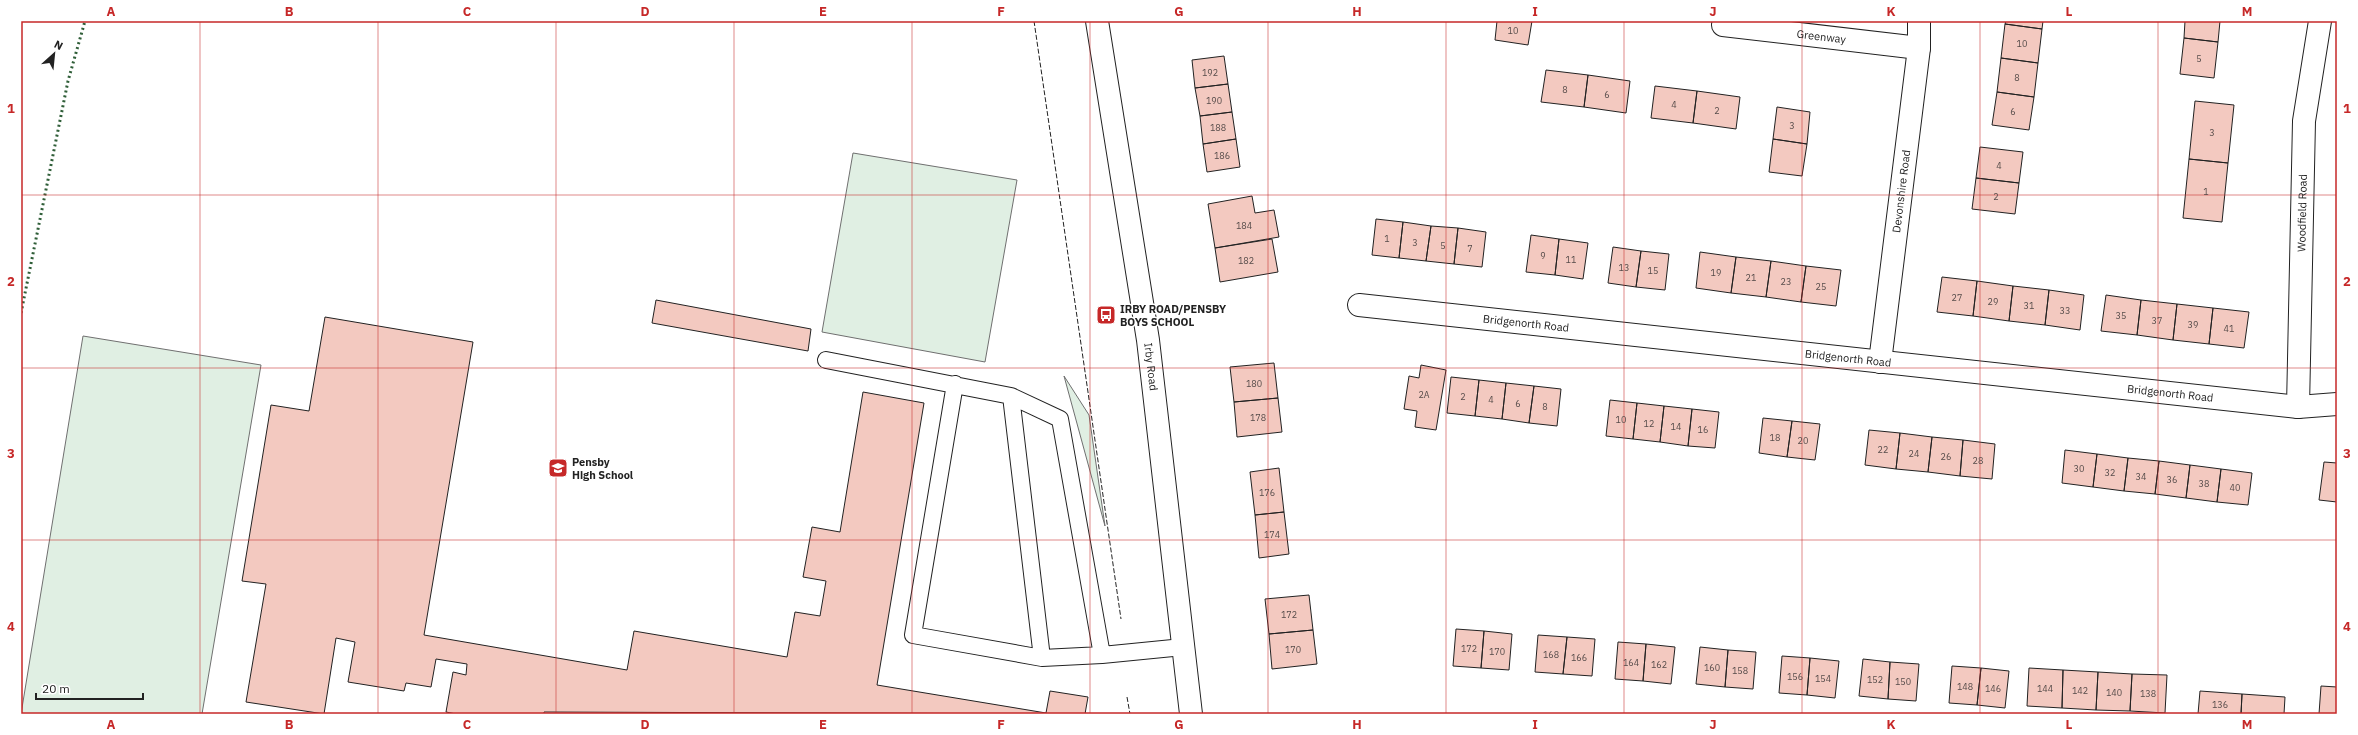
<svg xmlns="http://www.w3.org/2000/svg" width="2358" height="735" viewBox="0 0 2358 735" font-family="'IBM Plex Sans',sans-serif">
  <rect width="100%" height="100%" fill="#fff"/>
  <path fill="#e0efe3" stroke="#6f6f6f" d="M853,153L1017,180L985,362L822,332Z
    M83,336L261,365L202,714H21Z
    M1064,376L1089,415L1105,526Z"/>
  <path fill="#f3c9c0" stroke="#222" d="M1497,21H1532L1528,45L1495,40Z
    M2006,21H2043L2042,29L2005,24Z
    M2185,21H2220L2218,42L2184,38Z
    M2005,24L2042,29L2038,63L2001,58Z
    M2184,38L2218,42L2214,78L2180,74Z
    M1224,56L1228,84L1195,88L1192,60Z
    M2001,58L2038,63L2034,97L1997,92Z
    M1546,70L1588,75L1584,107L1541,102Z
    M1588,75L1630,81L1626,113L1584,107Z
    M1228,84L1232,112L1200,116L1195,88Z
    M1655,86L1697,91L1693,123L1651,118Z
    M1697,91L1740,97L1736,129L1693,123Z
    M1997,92L2034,97L2029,130L1992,125Z
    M2195,101L2234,105L2228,163L2189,159Z
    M1777,107L1810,112L1807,144L1773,139Z
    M1232,112L1236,139L1203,144L1200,116Z
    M1236,139L1240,167L1207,172L1203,144Z
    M1773,139L1807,144L1802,176L1769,172Z
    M1980,147L2023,152L2019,183L1976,178Z
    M2189,159L2228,163L2222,222L2183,218Z
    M1976,178L2019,183L2015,214L1972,209Z
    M1252,196L1255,213L1274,210L1279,237L1215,248L1208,204Z
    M1376,219L1403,222L1399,258L1372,255Z
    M1403,222L1431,226L1426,261L1399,258Z
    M1431,226L1458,228L1454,264L1426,261Z
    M1458,228L1486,232L1482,267L1454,264Z
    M1531,235L1559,239L1555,275L1526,272Z
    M1272,239L1278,272L1220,282L1215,248Z
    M1559,239L1588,243L1583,279L1555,275Z
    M1613,247L1641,251L1636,287L1608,283Z
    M1641,251L1669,254L1665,290L1636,287Z
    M1700,252L1736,257L1731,293L1696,288Z
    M1736,257L1771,261L1766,297L1731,293Z
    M1771,261L1806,266L1801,302L1766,297Z
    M1806,266L1841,270L1836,306L1801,302Z
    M1942,277L1977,281L1973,316L1937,312Z
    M1977,281L2013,286L2009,321L1973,316Z
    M2013,286L2049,290L2045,325L2009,321Z
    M2049,290L2084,295L2080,330L2045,325Z
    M2106,295L2141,300L2137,335L2101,331Z
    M656,300L811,329L808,351L652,323Z
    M2141,300L2177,304L2173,340L2137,335Z
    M2177,304L2213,308L2209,344L2173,340Z
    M2213,308L2249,312L2244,348L2209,344Z
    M325,317L473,342L424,635L627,670L634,631L787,657L795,612L820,616L826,581L803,577L812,527L840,532L863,392L924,403L877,685L1046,713L1050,691L1088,697L1085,714L544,712V714H456L446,712L453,672L466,675L467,664L436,659L431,687L406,683L404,691L348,682L355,642L336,638L324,714L246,702L266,584L242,581L271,405L309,411Z
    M1274,363L1278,398L1234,402L1230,367Z
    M1421,365L1446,370L1436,430L1415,427L1417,411L1404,409L1409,376L1419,378Z
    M1451,377L1479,380L1475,416L1447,413Z
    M1479,380L1506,383L1502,419L1475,416Z
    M1506,383L1534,386L1529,423L1502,419Z
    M1534,386L1561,389L1557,426L1529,423Z
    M1278,398L1282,432L1237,437L1234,402Z
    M1610,400L1637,403L1633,439L1606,436Z
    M1637,403L1664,406L1660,442L1633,439Z
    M1664,406L1692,409L1688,446L1660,442Z
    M1692,409L1719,412L1715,448L1688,446Z
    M1763,418L1792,421L1787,457L1759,453Z
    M1792,421L1820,424L1815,460L1787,457Z
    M1869,430L1900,433L1896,469L1865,465Z
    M1900,433L1932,437L1928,472L1896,469Z
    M1932,437L1963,440L1960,476L1928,472Z
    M1963,440L1995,444L1992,479L1960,476Z
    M2065,450L2097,454L2093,487L2062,483Z
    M2097,454L2128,458L2124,491L2093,487Z
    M2128,458L2159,461L2155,494L2124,491Z
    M2159,461L2190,465L2186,498L2155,494Z
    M2324,462L2337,463V502L2319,500Z
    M2190,465L2221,469L2217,502L2186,498Z
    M1279,468L1284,512L1255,515L1250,472Z
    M2221,469L2252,473L2248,505L2217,502Z
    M1284,512L1289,554L1259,558L1255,515Z
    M1309,595L1313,630L1269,634L1265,599Z
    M1456,629L1484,631L1481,668L1453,666Z
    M1313,630L1317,664L1272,669L1269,634Z
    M1484,631L1512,634L1509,670L1481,668Z
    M1538,635L1567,637L1563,674L1535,672Z
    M1567,637L1595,639L1592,676L1563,674Z
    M1618,642L1646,644L1643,681L1615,679Z
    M1646,644L1675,647L1671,684L1643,681Z
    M1700,647L1728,650L1725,687L1696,684Z
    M1728,650L1756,652L1753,689L1725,687Z
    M1782,656L1810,658L1807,695L1779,693Z
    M1810,658L1839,661L1835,698L1807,695Z
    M1863,659L1890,662L1888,699L1859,696Z
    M1890,662L1919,664L1916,701L1888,699Z
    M1952,666L1981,668L1977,705L1949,703Z
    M1981,668L2009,671L2005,708L1977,705Z
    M2029,668L2063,670L2062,708L2027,706Z
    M2063,670L2098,672L2096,710L2062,708Z
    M2098,672L2132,674L2130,711L2096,710Z
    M2132,674L2167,675L2165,713L2130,711Z
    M2321,686L2337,687V714H2319Z
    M2200,691L2242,694L2241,714H2198Z
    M2242,694L2285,697L2284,714H2241Z"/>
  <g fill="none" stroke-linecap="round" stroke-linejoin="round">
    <g stroke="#222" stroke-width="18">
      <path id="service" d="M826,360L1011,396L1060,419L1102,655L1183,647
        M955,384L913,635L1042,658L1102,655
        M1011,396L1042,658"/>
    </g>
    <g stroke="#222" stroke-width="24">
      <g id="minor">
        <path id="s1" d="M1723,25L1919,48"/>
        <path id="s2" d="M1359,305L2298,407L2337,404"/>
        <path id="s3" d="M1880,362L1919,48V21"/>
        <path id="s4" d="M2298,407L2304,121L2320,21"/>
      </g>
    </g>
    <g stroke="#222" stroke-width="24">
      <g id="tertiary">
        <path id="s5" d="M1097,21L1148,340L1191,714"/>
      </g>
    </g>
    <use href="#service" stroke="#fff" stroke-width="16"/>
    <use href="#minor" stroke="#fff" stroke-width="22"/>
    <use href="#tertiary" stroke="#fff" stroke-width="22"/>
    <path stroke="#2f5e38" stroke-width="3" stroke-dasharray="2 3" stroke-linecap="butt" d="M21,313L68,81L85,21"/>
    <path stroke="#222" stroke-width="1" stroke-dasharray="5 2" stroke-linecap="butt" d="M1034,21L1121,619
      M1127,697L1130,714"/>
  </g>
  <path fill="none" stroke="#c62828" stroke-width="1" stroke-opacity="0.55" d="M200,21V714M378,21V714M556,21V714M734,21V714M912,21V714M1090,21V714M1268,21V714M1446,21V714M1624,21V714M1802,21V714M1980,21V714M2158,21V714M21,195H2337M21,368H2337M21,540H2337"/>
  <defs>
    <g id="bus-square" transform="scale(1)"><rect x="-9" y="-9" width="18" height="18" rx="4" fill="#c62828" stroke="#fff"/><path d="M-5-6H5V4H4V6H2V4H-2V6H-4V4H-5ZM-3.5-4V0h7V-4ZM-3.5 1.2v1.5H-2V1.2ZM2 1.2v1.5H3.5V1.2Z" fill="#fff"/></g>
    <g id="school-square" transform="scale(1)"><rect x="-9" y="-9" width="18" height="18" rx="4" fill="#c62828" stroke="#fff"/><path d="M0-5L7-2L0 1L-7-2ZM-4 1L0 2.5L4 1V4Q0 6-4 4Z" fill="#fff"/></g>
  </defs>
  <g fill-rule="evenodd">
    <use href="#bus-square" x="1106" y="315"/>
    <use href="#school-square" x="558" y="468"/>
  </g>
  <g text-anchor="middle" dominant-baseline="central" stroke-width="3" stroke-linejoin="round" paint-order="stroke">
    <g font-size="9" fill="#564c4a">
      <text x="1513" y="30">10</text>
      <text x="2022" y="43">10</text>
      <text x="2199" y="58">5</text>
      <text x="1210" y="72">192</text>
      <text x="2017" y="77">8</text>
      <text x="1565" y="89">8</text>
      <text x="1607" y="94">6</text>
      <text x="1214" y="100">190</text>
      <text x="1674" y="104">4</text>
      <text x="1717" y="110">2</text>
      <text x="2013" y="111">6</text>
      <text x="1792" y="125">3</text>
      <text x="1218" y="127">188</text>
      <text x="2212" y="132">3</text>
      <text x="1222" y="155">186</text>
      <text x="1999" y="165">4</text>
      <text x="2206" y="191">1</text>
      <text x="1996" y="196">2</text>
      <text x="1244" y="225">184</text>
      <text x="1387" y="238">1</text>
      <text x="1415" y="242">3</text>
      <text x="1443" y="245">5</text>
      <text x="1470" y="248">7</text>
      <text x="1543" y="255">9</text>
      <text x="1571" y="259">11</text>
      <text x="1246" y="260">182</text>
      <text x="1624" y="267">13</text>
      <text x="1653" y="270">15</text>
      <text x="1716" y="272">19</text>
      <text x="1751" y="277">21</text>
      <text x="1786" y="281">23</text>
      <text x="1821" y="286">25</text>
      <text x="1957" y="297">27</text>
      <text x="1993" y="301">29</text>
      <text x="2029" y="305">31</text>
      <text x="2065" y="310">33</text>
      <text x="2121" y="315">35</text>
      <text x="2157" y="320">37</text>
      <text x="2193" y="324">39</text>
      <text x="2229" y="328">41</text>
      <text x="1254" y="383">180</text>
      <text x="1424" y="394">2A</text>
      <text x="1463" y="396">2</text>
      <text x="1491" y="399">4</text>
      <text x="1518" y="403">6</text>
      <text x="1545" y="406">8</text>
      <text x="1258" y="417">178</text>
      <text x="1621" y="419">10</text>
      <text x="1649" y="423">12</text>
      <text x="1676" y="426">14</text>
      <text x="1703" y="429">16</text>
      <text x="1775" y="437">18</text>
      <text x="1803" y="440">20</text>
      <text x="1883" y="449">22</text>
      <text x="1914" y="453">24</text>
      <text x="1946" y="456">26</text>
      <text x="1978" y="460">28</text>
      <text x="2079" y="468">30</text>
      <text x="2110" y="472">32</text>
      <text x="2141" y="476">34</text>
      <text x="2172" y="479">36</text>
      <text x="2204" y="483">38</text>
      <text x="2235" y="487">40</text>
      <text x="1267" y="492">176</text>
      <text x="1272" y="534">174</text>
      <text x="1289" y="614">172</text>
      <text x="1469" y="648">172</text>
      <text x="1293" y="649">170</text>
      <text x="1497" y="651">170</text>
      <text x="1551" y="654">168</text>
      <text x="1579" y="657">166</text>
      <text x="1631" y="662">164</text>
      <text x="1659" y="664">162</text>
      <text x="1712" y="667">160</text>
      <text x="1740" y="670">158</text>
      <text x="1795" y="676">156</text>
      <text x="1823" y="678">154</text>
      <text x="1875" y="679">152</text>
      <text x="1903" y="681">150</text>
      <text x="1965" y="686">148</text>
      <text x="1993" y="688">146</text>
      <text x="2045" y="688">144</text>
      <text x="2080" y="690">142</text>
      <text x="2114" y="692">140</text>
      <text x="2148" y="693">138</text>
      <text x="2220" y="704">136</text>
    </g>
    <g font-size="11" fill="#222" stroke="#fff">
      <text stroke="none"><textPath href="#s1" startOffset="99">Greenway</textPath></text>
      <text stroke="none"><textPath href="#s3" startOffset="172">Devonshire Road</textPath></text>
      <text stroke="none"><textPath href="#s4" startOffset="194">Woodfield Road</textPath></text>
      <text stroke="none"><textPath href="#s2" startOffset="168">Bridgenorth Road</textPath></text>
      <text stroke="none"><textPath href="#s2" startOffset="492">Bridgenorth Road</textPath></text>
      <text stroke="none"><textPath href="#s5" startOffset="350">Irby Road</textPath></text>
      <text stroke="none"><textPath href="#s2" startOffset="816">Bridgenorth Road</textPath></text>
    </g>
    <g font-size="11" font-weight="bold" fill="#222" stroke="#fff" text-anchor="start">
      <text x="1120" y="309">IRBY ROAD/PENSBY<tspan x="1120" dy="13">BOYS SCHOOL</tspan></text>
      <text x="572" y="462">Pensby<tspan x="572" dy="13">High School</tspan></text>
    </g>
  </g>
  <rect width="2358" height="735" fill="none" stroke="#ffffff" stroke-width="44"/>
  <g transform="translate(54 54) rotate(27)" stroke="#ffffff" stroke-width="3" paint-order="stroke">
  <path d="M0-3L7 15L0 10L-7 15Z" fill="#222222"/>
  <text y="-6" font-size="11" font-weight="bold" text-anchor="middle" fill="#222222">N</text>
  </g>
  <path d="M36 693v6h107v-6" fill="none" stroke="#222222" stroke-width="2"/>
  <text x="42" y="693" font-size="12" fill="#222222" stroke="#ffffff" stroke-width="3" paint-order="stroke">20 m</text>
  <rect x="22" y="22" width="2314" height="691" fill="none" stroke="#c62828" stroke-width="1.5"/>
  <g font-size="13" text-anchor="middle" font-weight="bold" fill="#c62828">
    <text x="111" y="16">A</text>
    <text x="289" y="16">B</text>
    <text x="467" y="16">C</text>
    <text x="645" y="16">D</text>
    <text x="823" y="16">E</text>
    <text x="1001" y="16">F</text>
    <text x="1179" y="16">G</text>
    <text x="1357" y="16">H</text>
    <text x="1535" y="16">I</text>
    <text x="1713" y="16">J</text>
    <text x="1891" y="16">K</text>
    <text x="2069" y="16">L</text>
    <text x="2247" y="16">M</text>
    <text x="11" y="113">1</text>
    <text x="2347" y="113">1</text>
    <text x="11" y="286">2</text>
    <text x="2347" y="286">2</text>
    <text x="11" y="458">3</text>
    <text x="2347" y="458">3</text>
    <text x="11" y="631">4</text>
    <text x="2347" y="631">4</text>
    <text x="111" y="729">A</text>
    <text x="289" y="729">B</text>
    <text x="467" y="729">C</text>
    <text x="645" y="729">D</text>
    <text x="823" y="729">E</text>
    <text x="1001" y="729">F</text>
    <text x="1179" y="729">G</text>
    <text x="1357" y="729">H</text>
    <text x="1535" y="729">I</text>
    <text x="1713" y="729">J</text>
    <text x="1891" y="729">K</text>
    <text x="2069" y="729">L</text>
    <text x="2247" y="729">M</text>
  </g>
</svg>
